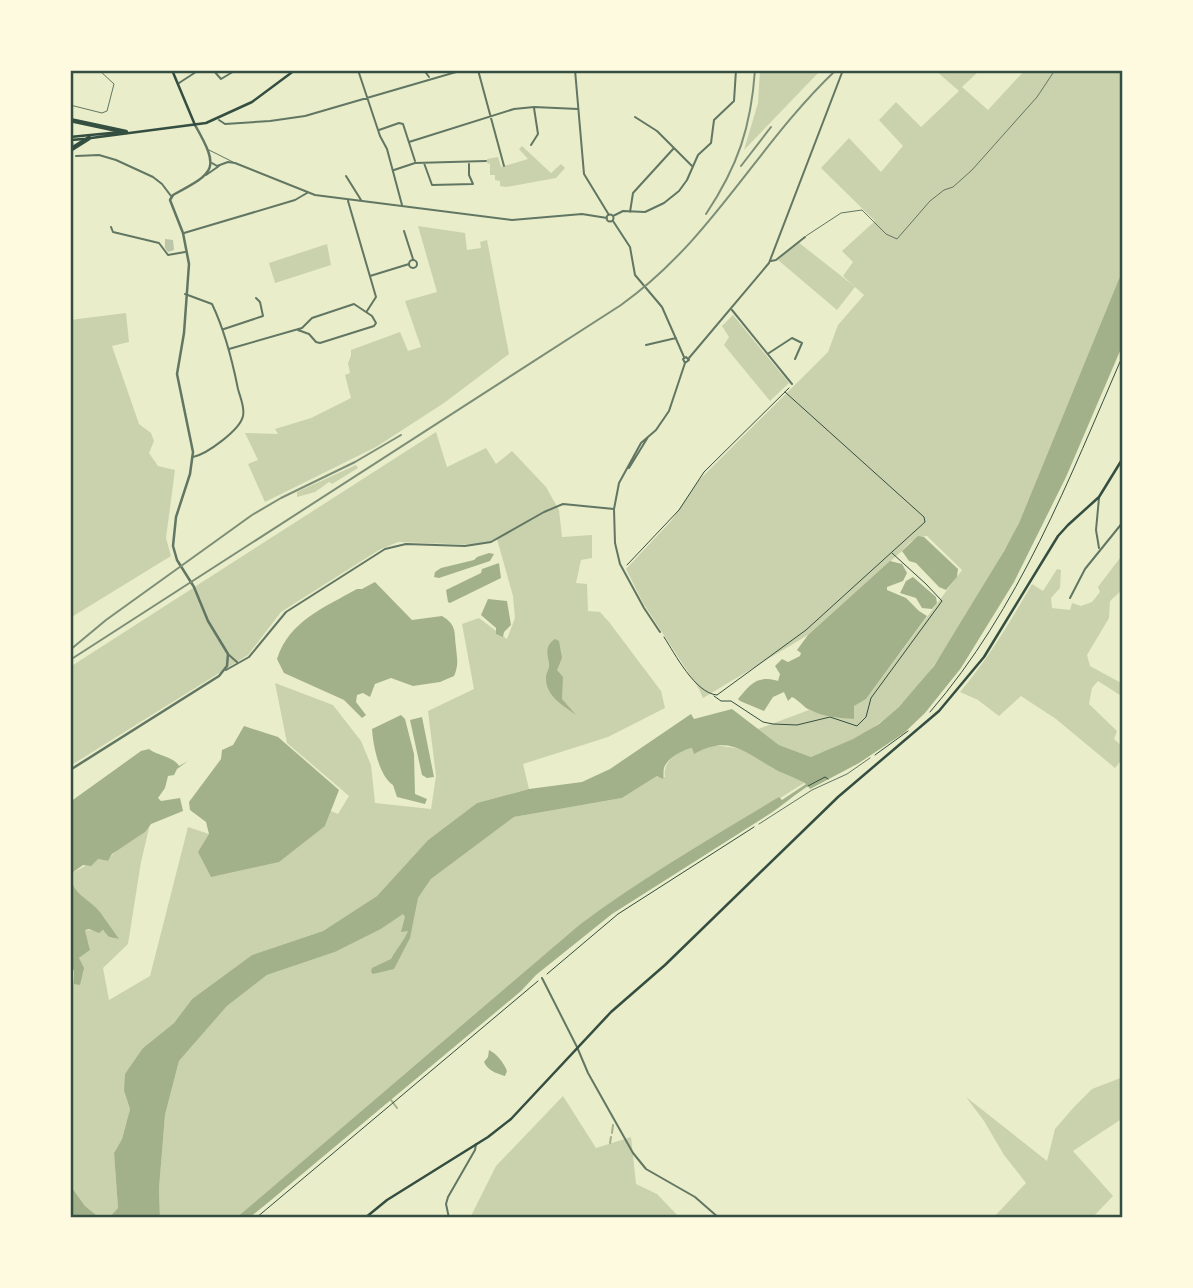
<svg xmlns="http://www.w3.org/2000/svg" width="1193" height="1288" viewBox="0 0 1193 1288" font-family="'Roboto Serif',serif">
  <rect width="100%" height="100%" fill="#e9edc9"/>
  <path fill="#cad2ad" d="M760,70H821L744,150L758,103Z
    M935,70H980L962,87L988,110L1025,70H1123V269L1019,523C1003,554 985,582 968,611C943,652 918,697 878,724C858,739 834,748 811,757L779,745L758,729L809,710L830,717L866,699L962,570L927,536C915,537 911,541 902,551L808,635L703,698L699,689L643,603L626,569L671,521L699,480L828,352L838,325L864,295L855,287L837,310L778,260L798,242L854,286L843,276L853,262L842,251L875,221L821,168L849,138L881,172L903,146L879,120L896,102L921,127L959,91Z
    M522,146L551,173L561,164L565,168L556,178L506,187L500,186V181L495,180V175H490V164L487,163V159L498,157L501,167L528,159L519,149Z
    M418,226L465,233L467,250L481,248L480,242L487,240L509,354L444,403L376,447L265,502L248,464L258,460L245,433L278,434L275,429L311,418L351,398L345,375L350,373L348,363L351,356V350L400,332L408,351L421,347L405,301L437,292Z
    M327,244L331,265L275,283L269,263Z
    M126,313L129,342L112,346L139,424L151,433L154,441L149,453L158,466L175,470L166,538L171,556L70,618V320Z
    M733,315L789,383L770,401L724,345L729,337L722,326Z
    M436,432L447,467L486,448L496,464L512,451L546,487L559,510L562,537L592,535V558L581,560L576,583L587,584L588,611L600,612L609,622L661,691L665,708L608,737L523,764L529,789L477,803L428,840L377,896L323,931L252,955L192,999L174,1023L143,1048L124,1091L130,1109L122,1139L114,1153L118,1208L112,1217L100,1218L85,1206L70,1185V976L73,977L74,984L79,958L90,950L85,930L106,931L109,937L118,939C114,931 110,928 105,921C102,918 102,915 99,912C88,898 69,892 72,873L98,859L108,861C117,844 140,840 150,824L141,862L128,944L103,968L109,1000L150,976L188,827L209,834L325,826L331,811L338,814L349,796L287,743L275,683L333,705L361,741L371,765L375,803L431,809L436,776L428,711L474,689L462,624L479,618L507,639L515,618L513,596L497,539L478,545L398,542L379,550L281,612L248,655L70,766V667Z
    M356,465L358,468L332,484L329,482L315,492L297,497V492Z
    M1123,554V589L1110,601L1109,618L1087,655L1090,666L1123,684V697L1098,681L1092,688L1089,704L1117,731L1114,739L1123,747V758L1115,768L1056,719L1021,696L999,716L978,700L960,692C988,659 1010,622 1032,584L1043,591L1057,569L1061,570L1060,588L1051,598L1052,608L1070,610L1072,603L1081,606L1092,602L1100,592L1098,587Z
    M713,745L743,749L774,769L799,778L804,783L578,926L236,1218H160L159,1189L165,1115L179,1061L227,1006L267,975L335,952L381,929L411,908L431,879L514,817L622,798L657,776L665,777C662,761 678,751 692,748L696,753Z
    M1123,1077V1118L1073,1151L1113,1196L1092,1218H993L1026,1183L1004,1155L984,1121L966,1097L1047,1161L1055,1129L1074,1107L1092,1089Z
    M563,1096L596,1148L631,1137L636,1184L657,1194L680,1218H470L496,1166Z"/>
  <path fill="#a3b18a" d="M1123,269V344L1066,477L1014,582L961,668L925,713L904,733L859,763L810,789L808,786C793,796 784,804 771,813L612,914L536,975L521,991L270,1201L249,1218H236L578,926C642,878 711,838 779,797L782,800L806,784C796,777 782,774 771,767C742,750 728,735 694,754L692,748C683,750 667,758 664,768C663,772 664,775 663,779L657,776L622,798L514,817L431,879L418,898L410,938L394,969L373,974L371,972L372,968L391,959C397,948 404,941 408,931L401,932L405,917L403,914L381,929L335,952L267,975L227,1006L179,1061L165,1115L159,1189L160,1218H109L118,1208L114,1153L122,1139L130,1109L124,1091L125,1074L143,1048L174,1023L192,999L252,955L323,931L377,896L428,840L477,803L529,789L582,782L610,769L691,714L694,719L732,709L779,745L811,757L853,739L879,724L899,707L934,666L1004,551L1019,523Z
    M918,536L924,537L958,569L957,577L946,590L939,587L916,563L909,561L902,551Z
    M489,553L494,554L490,561L439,578L434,577L435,572L441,568L474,560L477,557Z
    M890,561L902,564L907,573L903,581L887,587V590L906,598L919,611L927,616L866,699L854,706V719C840,718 823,717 810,710C803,707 799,700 792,697L788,701L784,692L773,697L764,711L740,701L738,699C751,684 756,675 778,681L780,674L775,666L782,659L788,662L800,656L801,653L797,650L808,635Z
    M499,563L501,578L450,603L448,602L446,590L481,573L482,569Z
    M913,577L936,597L937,603L932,609L922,608L916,598L900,593L906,581Z
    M375,582L412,620L442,616C457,625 454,632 456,647C457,660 459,664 454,676L440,682L413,686L391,678L375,684L370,697L363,693L357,695L356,702L366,715L362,718L344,700L284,673L277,659C289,621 325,607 357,589H362Z
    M488,599L507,601L511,625L504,632L503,637L496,634V628L481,615Z
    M555,639L559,641L562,658L557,670L563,677L562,699L576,715C564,706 546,697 546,678C546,672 550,669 549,663C547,652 545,646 555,639Z
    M401,715L405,719L414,754L415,794L427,799L425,804L397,797L393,785C379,776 373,745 372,729Z
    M422,717L434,777L427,778L422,775L410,720Z
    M244,726L278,737L339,790L325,826L279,862L211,877L198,852L209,834L206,822L190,810L189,802L221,759L222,750L233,745Z
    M149,749C158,756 173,756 179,766L188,761L177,769L174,775L168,776L165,788L158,798L161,801L180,798L183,811L151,824L145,832L112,854L108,861L98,859L91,866L83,865L72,873C69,893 89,898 100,912C106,921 113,930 119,939L109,937L103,930L99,933L89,929L85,930L90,950L79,958L84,968L80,985L74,984V971L70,963V802L141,751Z
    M489,1050C497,1054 504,1063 507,1071L505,1076C496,1073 488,1071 484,1062L488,1057Z
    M70,1185L85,1206L100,1218H70Z"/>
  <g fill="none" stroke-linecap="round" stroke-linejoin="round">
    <path stroke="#a3b18a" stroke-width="2" d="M70,144H73
      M391,1100L397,1108
      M612,1133L613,1125
      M610,1143L611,1137"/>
  </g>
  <path fill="#bcc5a7" d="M165,239L173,240L174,250L168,252L165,248Z"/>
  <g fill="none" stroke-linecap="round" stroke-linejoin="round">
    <path stroke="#344e41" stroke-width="1" d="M627,565L679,510L704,472L789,388
      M664,637C675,654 695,693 717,695L806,630L925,522L924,517L785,392
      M714,696L721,701H731L763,722L773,724L797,725L830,717L857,726L866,717L871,698L942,601L926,584L892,553
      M930,712C1019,609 1069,479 1123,355
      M875,755L908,731
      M808,786L825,777L828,779
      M547,974L618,914L754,827
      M256,1218L538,981"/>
    <path stroke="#617663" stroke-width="1" d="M70,105L102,113L107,111L114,84L99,70
      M209,150L233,162
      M806,236L841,213L862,210L886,234L897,239L930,201L944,190L953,187L972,170L1037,97L1055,70
      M759,824L812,790L847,774L870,758"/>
    <path stroke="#617663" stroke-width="2" d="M213,70L221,79L236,70
      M358,70L380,136L387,149L402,205
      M424,70L429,77
      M478,70L504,166
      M575,70L584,174L609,215
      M179,83L199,70
      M635,117L657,131L692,166
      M219,120L225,124L270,121L305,116L463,70
      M379,130L399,123L403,124L415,161
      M409,142L514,109L534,107L578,109
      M531,145L538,134L534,108
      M76,156L99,155L116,160L153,177L162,184L171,196
      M212,163L217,166L228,162L235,163L315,195L512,220L582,214L607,218
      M424,163L432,185L473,184L469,175V164
      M394,170L415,163L486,161
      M206,175L219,166
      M346,176L361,200
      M348,201L376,297L367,311
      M630,212L633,193L674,148
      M606.5 218a3.5 3.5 0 1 1 7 0a3.5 3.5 0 1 1-7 0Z
      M613,216L623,211L645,212L664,203L679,191L687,180L698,155L711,143L714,120L734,101L736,70
      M613,221L630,247L635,275L662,307L684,357
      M111,227L113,232L159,243L168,255L185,252
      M404,231L413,259
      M184,233L295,200L307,193
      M409 264a4 4 0 1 1 8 0a4 4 0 1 1-8 0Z
      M771,261L776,260L805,237
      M370,276L409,264
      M185,294L212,304C225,331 232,359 238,389C240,397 245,407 243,416C240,430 207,454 193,457
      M732,310L792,384
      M224,329L263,316L260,302L256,298
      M646,345L676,338
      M229,349L302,328L312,318L354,304L372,316L376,323L374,326L320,343L316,342L309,334L298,330
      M769,353L792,338L802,343L795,359
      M686,357L689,360L685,363L683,359Z
      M689,358L769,263L843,70
      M629,468L648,437
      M1099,548L1096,530L1099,498
      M1070,598L1085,569L1123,522
      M660,632L644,608L620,564L615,543L614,509L619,483L641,443L656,430L669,411L685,363
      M229,655L238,663
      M226,670L249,657L286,612L385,549L406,544L465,546L491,542L544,512L563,504L614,509
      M542,978L577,1047L588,1073L633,1153L646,1169L695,1197L719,1218
      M449,1218L446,1204L448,1197L475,1150L476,1144"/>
    <path stroke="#617663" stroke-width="2.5" d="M70,770L219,676L227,666L228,654L208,621L194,587L177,560L173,546L176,517L190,474L193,452L177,374L184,333L189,264L183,233L170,200L173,195C216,172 220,169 195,125"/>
    <path stroke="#344e41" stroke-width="2.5" d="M172,70L195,125
      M70,137L121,132
      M91,138L206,123L252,102L295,70
      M70,140L84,139
      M365,1218L387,1200L488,1137L511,1119L611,1012L665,965L838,797L939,711L984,657L1058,536L1068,525L1099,497L1123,458"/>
    <path stroke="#344e41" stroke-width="4.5" d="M70,120L126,132
      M70,150L89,138"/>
    <path stroke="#7c8e77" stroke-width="2" d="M741,166L771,127
      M706,214C738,166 751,127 755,70
      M70,650L106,620L252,515L281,498L355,462L401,435
      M70,660L621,305C713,239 756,146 836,70"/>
  </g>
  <rect width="1193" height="1288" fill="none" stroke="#fefae0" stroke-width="144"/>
  <rect x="72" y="72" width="1049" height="1144" fill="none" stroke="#344e41" stroke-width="2.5"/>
</svg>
